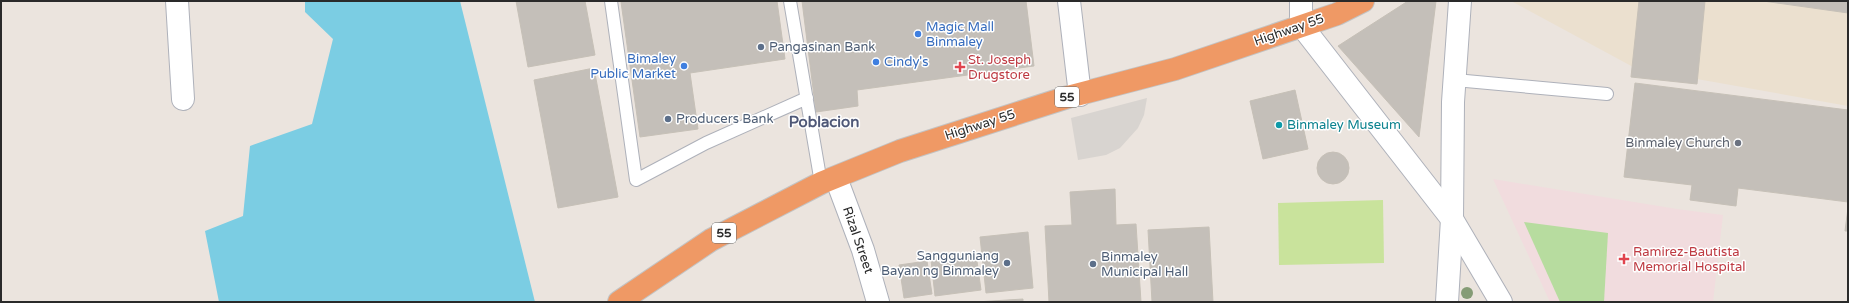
<svg xmlns="http://www.w3.org/2000/svg" width="1849" height="303" viewBox="0 0 1849 303" font-family="'Varela Round',sans-serif">
  <rect width="100%" height="100%" fill="#ebe4de"/>
  <path fill="#ebe0cf" d="M1511,1H1848V106L1635,68Z"/>
  <path fill="#f1dcde" d="M1493,179L1677,209L1723,215L1713,302H1550Z"/>
  <path fill="#b7dc9f" d="M1524,222L1608,233L1604,302H1560Z"/>
  <path fill="#c9e39c" d="M1383,200L1384,263L1279,265L1278,203Z"/>
  <path fill="#d8d4d0" d="M1147,98L1144,115L1138,128L1120,148L1106,155L1078,160L1071,118Z"/>
  <path fill="#7bcde3" d="M305,1H460L535,302H219L205,231L243,216L250,146L312,124L333,39L305,12Z"/>
  <path fill="#c4bfb9" stroke="#c6c0b7" d="M516,1H585L595,55L528,67Z
    M629,1H777L785,59L690,73L698,129L640,137L621,2Z
    M802,1H1026L1034,66L857,90L858,106L816,112Z
    M1408,1H1436L1419,137L1338,46Z
    M1639,1H1705L1697,84L1631,77Z
    M1763,1H1848V13Z
    M594,68L618,197L558,208L534,80Z
    M1635,83L1848,110V202L1738,188L1736,206L1690,200L1692,185L1624,177Z
    M1295,90L1308,149L1263,159L1250,101Z
    M1317 168a16 16 0 1 1 32 0a16 16 0 1 1-32 0Z
    M1115,189L1116,225L1136,224L1141,302H1049L1045,226L1072,225L1070,192Z
    M1848,208V231H1845Z
    M1209,227L1213,302H1152L1148,230Z
    M1028,232L1033,288L986,293L980,237Z
    M976,254L981,290L935,296L931,260Z
    M927,261L932,294L904,298L899,265Z
    M1023,299V302H976Z"/>
  <g fill="none" stroke-linecap="round" stroke-linejoin="round">
    <g stroke="#aeb1ba" stroke-width="14">
      <path id="lane" d="M611,1L636,180L706,143L807,98
        M790,1L821,183
        M1455,80L1607,94"/>
    </g>
    <g stroke="#aeb1ba" stroke-width="24">
      <path id="street" d="M177,1L183,99
        M1069,1L1080,95
        M1301,1V25
        M836,178L863,250L878,302
        M1447,302L1452,219L1453,102L1460,1"/>
    </g>
    <g stroke="#aeb1ba" stroke-width="24">
      <path id="secondary" d="M1301,25L1452,219L1501,302"/>
    </g>
    <g stroke="#c3c3c3" stroke-width="24">
      <path id="highway" d="M619,302L711,240L821,183L900,151L1068,97L1175,69L1337,14L1363,1"/>
    </g>
    <use href="#lane" stroke="#fff" stroke-width="12"/>
    <use href="#street" stroke="#fff" stroke-width="22"/>
    <use href="#secondary" stroke="#fff" stroke-width="22"/>
    <use href="#highway" stroke="#ef9965" stroke-width="22"/>
  </g>
  <circle fill="#859c76" cx="1467" cy="293" r="6"/>
  <g fill="#3f7fe0" stroke="#fff" stroke-width="1.5">
    <circle cx="918" cy="34" r="4"/>
    <circle cx="876" cy="62" r="4"/>
    <circle cx="684" cy="66" r="4"/>
  </g>
  <g fill="#5c6f8a" stroke="#fff" stroke-width="1.5">
    <circle cx="761" cy="47" r="4"/>
    <circle cx="668" cy="119" r="4"/>
    <circle cx="1007" cy="263" r="4"/>
    <circle cx="1093" cy="264" r="4"/>
  </g>
  <g fill="#e0444e" stroke="#fff" stroke-width="1.5">
    <path d="M958 61h4v4h4v4h-4v4h-4v-4h-4v-4h4z"/>
    <path d="M1622 253h4v4h4v4h-4v4h-4v-4h-4v-4h4z"/>
  </g>
  <circle fill="#0f9aa8" stroke="#fff" stroke-width="1.5" cx="1279" cy="125" r="4"/>
  <circle fill="#6b7280" stroke="#fff" stroke-width="1.5" cx="1738" cy="143" r="4"/>
  <g text-anchor="middle" dominant-baseline="central" stroke-width="3" stroke-linejoin="round" paint-order="stroke">
    <g fill="#fff" stroke="#6a6a6a" stroke-width="1">
      <rect x="1055" y="87" width="24" height="20" rx="3"/>
      <rect x="712" y="223" width="24" height="20" rx="3"/>
    </g>
    <g font-size="12" font-weight="bold" fill="#2a2a2a">
      <text x="1067" y="97">55</text>
      <text x="724" y="233">55</text>
    </g>
    <g font-size="13" fill="#366cbe" stroke="#fff" text-anchor="start">
      <text x="926" y="27">Magic Mall<tspan x="926" dy="15">Binmaley</tspan></text>
      <text x="676" y="59" text-anchor="end">Bimaley<tspan x="676" dy="15">Public Market</tspan></text>
      <text x="884" y="62">Cindy's</text>
    </g>
    <g font-size="13" fill="#2a2a2a" stroke="#fff">
      <text transform="translate(1289 30) rotate(-19)">Highway 55</text>
      <text transform="translate(980 125) rotate(-18)">Highway 55</text>
      <text transform="translate(858 240) rotate(71)">Rizal Street</text>
    </g>
    <g font-size="13" fill="#4e5e75" stroke="#fff" text-anchor="start">
      <text x="769" y="47">Pangasinan Bank</text>
      <text x="676" y="119">Producers Bank</text>
      <text x="999" y="256" text-anchor="end">Sangguniang<tspan x="999" dy="15">Bayan ng Binmaley</tspan></text>
      <text x="1101" y="257">Binmaley<tspan x="1101" dy="15">Municipal Hall</tspan></text>
    </g>
    <g font-size="13" fill="#be3a42" stroke="#fff" text-anchor="start">
      <text x="968" y="60">St. Joseph<tspan x="968" dy="15">Drugstore</tspan></text>
      <text x="1633" y="252">Ramirez-Bautista<tspan x="1633" dy="15">Memorial Hospital</tspan></text>
    </g>
    <g font-size="13" fill="#0d838f" stroke="#fff" text-anchor="start">
      <text x="1287" y="125">Binmaley Museum</text>
    </g>
    <g font-size="13" fill="#5b616d" stroke="#fff" text-anchor="end">
      <text x="1730" y="143">Binmaley Church</text>
    </g>
    <g font-size="15" font-weight="bold" fill="#4f5877" stroke="#fff">
      <text x="824" y="122">Poblacion</text>
    </g>
  </g>
  <rect width="1849" height="303" fill="none" stroke="#2a2a2a" stroke-width="4"/>
</svg>
